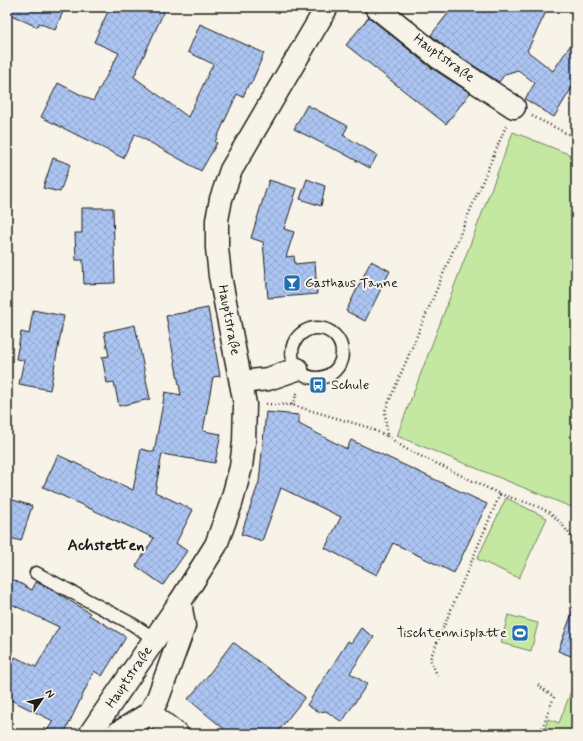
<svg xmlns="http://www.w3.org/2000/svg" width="583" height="741" viewBox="0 0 583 741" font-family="Mynerve,sans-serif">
  <defs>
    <pattern id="building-cross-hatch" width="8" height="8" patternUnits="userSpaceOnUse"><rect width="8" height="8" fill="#abc4f1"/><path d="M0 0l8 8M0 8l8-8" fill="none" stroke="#93a8ce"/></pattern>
  </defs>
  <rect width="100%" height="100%" fill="#f7f3e8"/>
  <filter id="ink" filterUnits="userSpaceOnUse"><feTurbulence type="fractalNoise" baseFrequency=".025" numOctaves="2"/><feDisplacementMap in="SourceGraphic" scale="8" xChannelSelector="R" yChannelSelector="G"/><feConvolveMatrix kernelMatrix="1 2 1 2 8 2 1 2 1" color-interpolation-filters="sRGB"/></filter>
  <g filter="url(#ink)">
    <path fill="#c4e8a1" stroke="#70825e" d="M513,132L576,157V509L397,436Z
      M506,498L547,518L519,578L477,559Z
      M508,615L538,623L531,651L501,643Z
      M576,678V734H543L548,719L559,723Z"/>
    <path fill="url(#building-cross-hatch)" stroke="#1c1c1c" d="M7,7H65L55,30L39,23L37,27L7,13Z
      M110,7H166L134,77L188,117L213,64L188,52L200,24L264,53L251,84L249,83L243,97L237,94L215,142L217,143L201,171L135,134L123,158L41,117L58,83L93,101L119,53L94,42Z
      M453,7H533L546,12L527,51L553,71L576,37V81L554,117L525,99L535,83L518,70L505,74L499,82L445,47L431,35Z
      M369,17L430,67L470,93L446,124L346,45Z
      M307,105L348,126L343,135L377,155L370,168L335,149V150L294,129Z
      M53,158L70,164L60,192L43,188Z
      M307,179L325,186L321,206L300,199Z
      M269,180L297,189L284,229L294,232L286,257L294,256L295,264L315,262L317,294L268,298L263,242L251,238Z
      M82,208H113L115,283L84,284L83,260H76L75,233H82Z
      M371,261L390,271L365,321L346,311Z
      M208,308L220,376L213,377L203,431L221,434L215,463L162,454L155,492L193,510L176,543L187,551L163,585L136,566L154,538L43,487L58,455L133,490L141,449L154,452L165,392L181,395L166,316Z
      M33,310L64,316L50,390L19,384L24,360L16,359L21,332L29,334Z
      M135,325L150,399L119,406L114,382L107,383L102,357L109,356L104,332Z
      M266,412L299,415V424L347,449L351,440L487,504L454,573L393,543L377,575L325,548L341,517L281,488L262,541L241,534L259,482Z
      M7,498L32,506L21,541L7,537Z
      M7,576L32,590L36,582L49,588L90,613L89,615L126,637L102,676L94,671L64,734H45L53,721L7,698V659L13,662L15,657L36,667L59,627L7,602Z
      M574,608H576V658L558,651Z
      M361,628L374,637L350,673L367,684L342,722L326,711L318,712L307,705L348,641L351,643Z
      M233,642L305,697L276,734H230L188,699L206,678Z"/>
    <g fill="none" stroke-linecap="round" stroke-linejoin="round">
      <g stroke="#1c1c1c" stroke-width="15">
        <path id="service" d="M292 353a25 25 0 1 1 50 0a25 25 0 1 1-50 0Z
          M36,573L132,624L155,639"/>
      </g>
      <g stroke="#1c1c1c" stroke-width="25">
        <path id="minor" d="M376,7L438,57L514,107
          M241,382L268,379L297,369
          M150,713L177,734
          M116,734L150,713L158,698L184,626L180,602"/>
      </g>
      <g stroke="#1c1c1c" stroke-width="25">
        <path id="tertiary" d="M90,734L180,602L216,545L231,504L241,467L244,442L245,404L220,276L217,248V220L221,199L231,170L327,7"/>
      </g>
      <path stroke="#1c1c1c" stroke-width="2.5" stroke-dasharray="1 3" stroke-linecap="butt" d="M532,116L576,138
        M576,141L573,149L576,150
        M266,404L292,405L367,427L387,436L385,411L506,126
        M292,405L298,391
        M387,436L406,449L500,494L430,659L438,677
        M500,494C514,499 531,503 545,510C555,515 571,534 576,545
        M538,685L554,697L540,734"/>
      <use href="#service" stroke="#f7f3e8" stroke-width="12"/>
      <use href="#minor" stroke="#f7f3e8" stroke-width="22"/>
      <use href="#tertiary" stroke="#f7f3e8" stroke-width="22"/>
    </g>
  </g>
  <defs>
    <g id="bar-square" transform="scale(0.9)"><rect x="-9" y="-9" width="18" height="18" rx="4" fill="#1f6fb2" stroke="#f7f3e8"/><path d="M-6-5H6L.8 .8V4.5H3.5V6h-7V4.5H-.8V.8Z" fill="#fff"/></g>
    <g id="bus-square" transform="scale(0.9)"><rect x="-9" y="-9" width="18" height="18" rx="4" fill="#1f6fb2" stroke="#f7f3e8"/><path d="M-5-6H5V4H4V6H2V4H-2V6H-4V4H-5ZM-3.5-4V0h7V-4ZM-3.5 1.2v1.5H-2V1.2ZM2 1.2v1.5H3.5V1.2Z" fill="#fff"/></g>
    <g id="stadium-square" transform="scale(0.9)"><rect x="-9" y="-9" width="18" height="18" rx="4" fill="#1f6fb2" stroke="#f7f3e8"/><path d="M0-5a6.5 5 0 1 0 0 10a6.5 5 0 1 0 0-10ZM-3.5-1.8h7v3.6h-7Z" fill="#fff"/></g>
  </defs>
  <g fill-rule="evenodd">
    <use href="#bar-square" x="292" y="283"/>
    <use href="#bus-square" x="318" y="385"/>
    <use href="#stadium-square" x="520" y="633"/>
  </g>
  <g text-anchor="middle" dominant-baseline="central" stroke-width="4" stroke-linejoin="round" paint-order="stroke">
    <g font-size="14" fill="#1c1c1c" stroke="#f7f3e8">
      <text transform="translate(444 58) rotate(36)">Hauptstraße</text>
      <text transform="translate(229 320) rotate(79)">Hauptstraße</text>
      <text transform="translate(129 677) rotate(-56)">Hauptstraße</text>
    </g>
    <g font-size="14" fill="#1c1c1c" stroke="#f7f3e8" text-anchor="start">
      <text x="305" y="283">Gasthaus Tanne</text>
      <text x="331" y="385">Schule</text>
      <text x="507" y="633" text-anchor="end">Tischtennisplatte</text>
    </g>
    <g font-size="16" font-weight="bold" fill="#1c1c1c" stroke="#f7f3e8">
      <text x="106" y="545">Achstetten</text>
    </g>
  </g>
  <rect width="583" height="741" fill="none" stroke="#f7f3e8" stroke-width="24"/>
  <rect x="12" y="12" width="559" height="717" fill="none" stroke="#1c1c1c" stroke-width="1.5" filter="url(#ink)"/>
  <g transform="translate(42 699) rotate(56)" stroke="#f7f3e8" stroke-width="3" paint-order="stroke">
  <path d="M0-3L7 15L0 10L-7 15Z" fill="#1c1c1c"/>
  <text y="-6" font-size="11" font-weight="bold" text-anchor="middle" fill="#1c1c1c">N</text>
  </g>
</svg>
